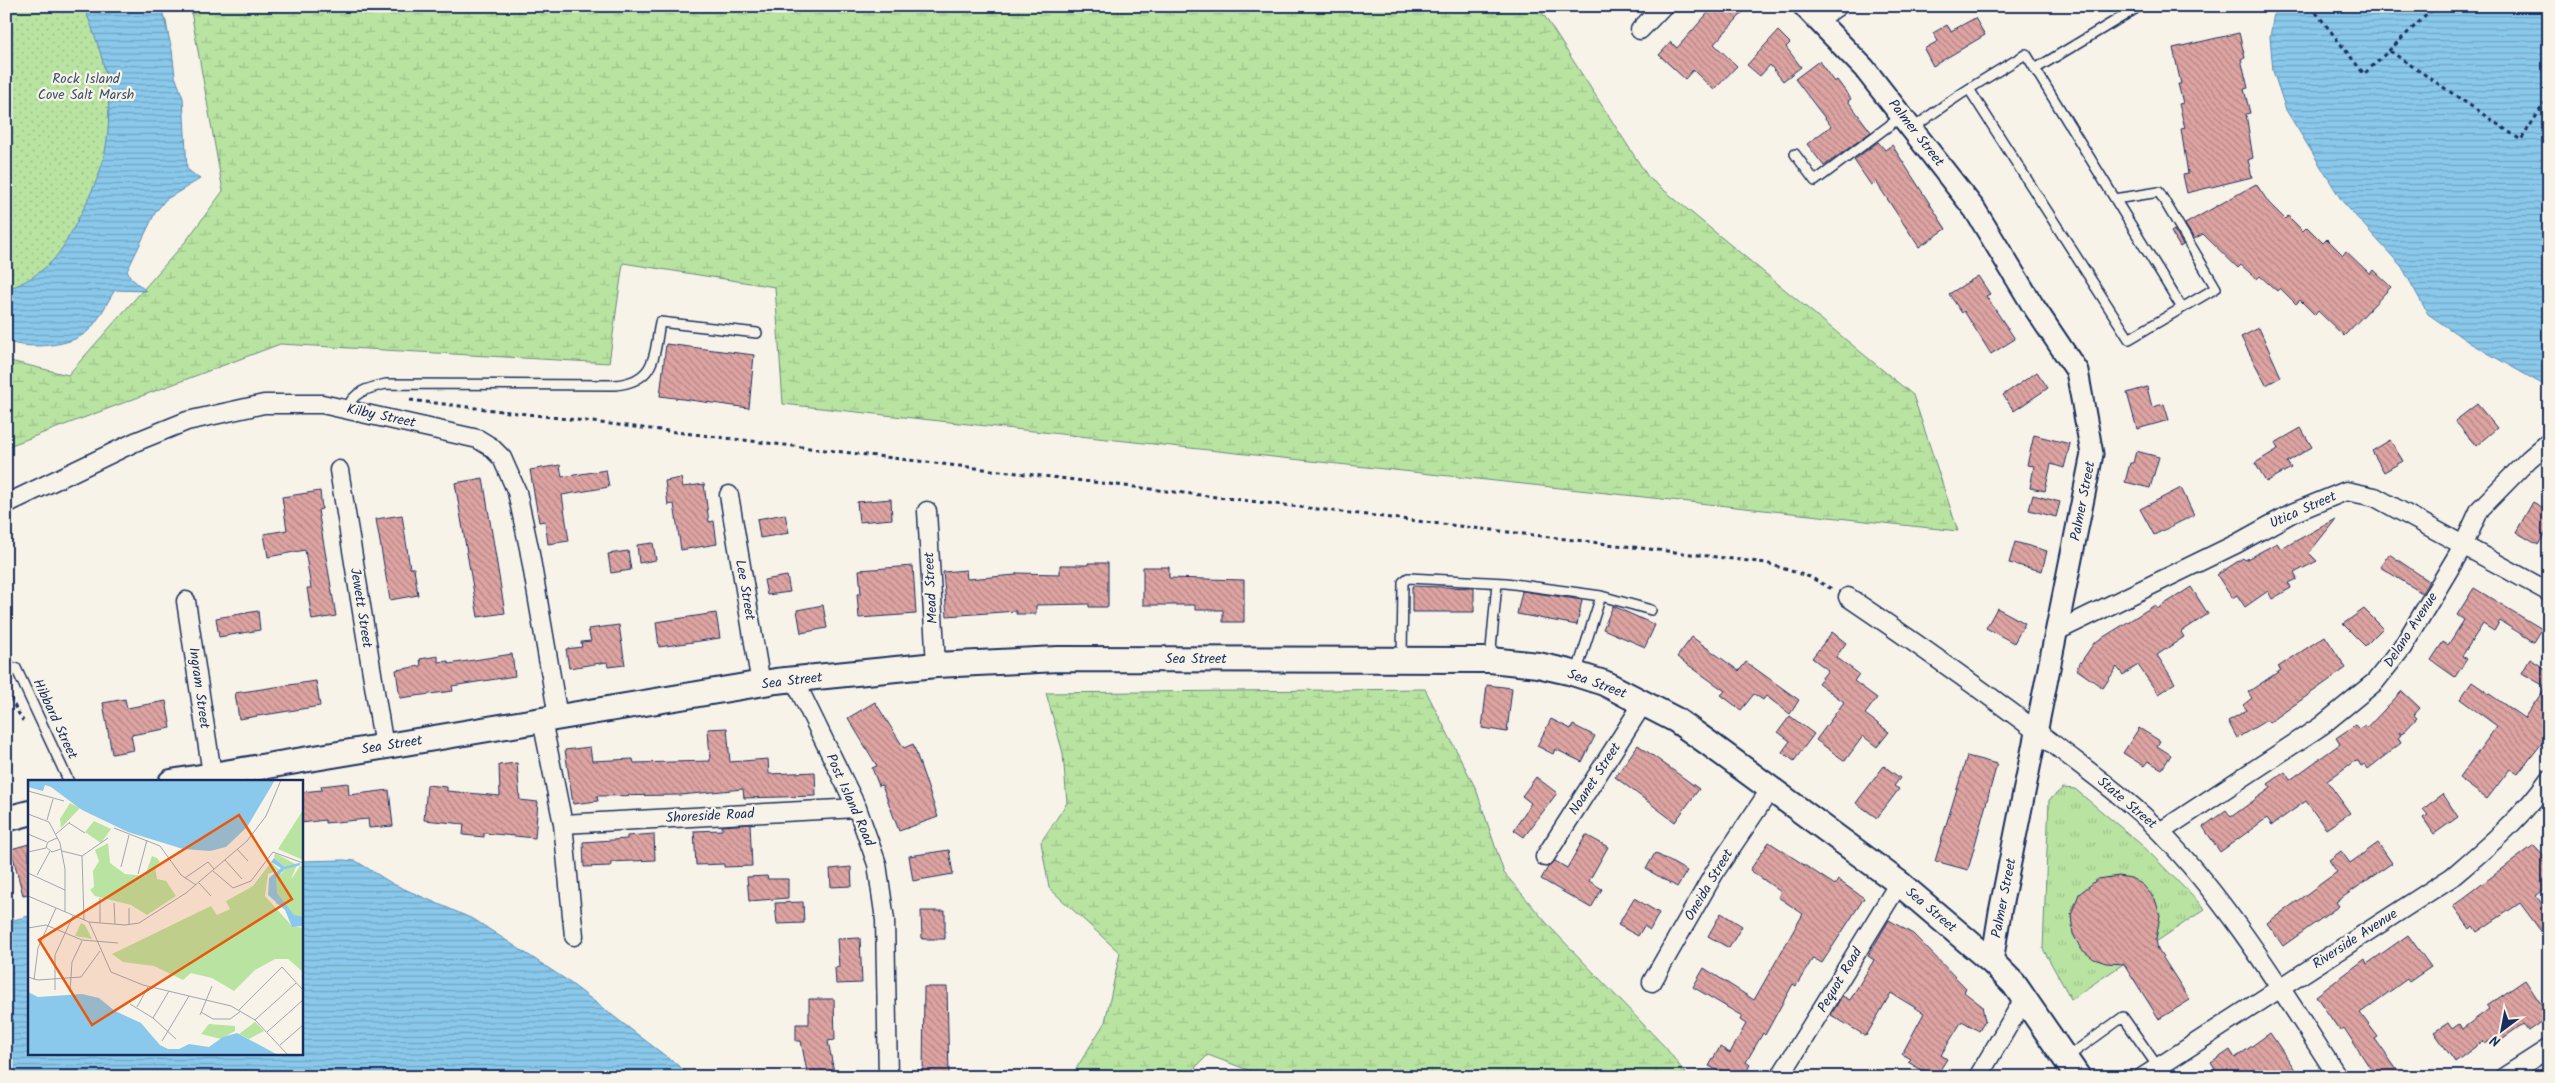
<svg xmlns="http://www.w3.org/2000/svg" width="2555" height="1083" viewBox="0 0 2555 1083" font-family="Kalam,sans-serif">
  <defs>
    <pattern id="grass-tufts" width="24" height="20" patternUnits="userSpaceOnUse" patternTransform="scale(1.25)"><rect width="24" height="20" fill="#b8e3a0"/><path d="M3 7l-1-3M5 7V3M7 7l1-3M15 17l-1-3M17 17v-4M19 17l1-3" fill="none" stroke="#9ec38c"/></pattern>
    <pattern id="wetland-marsh" width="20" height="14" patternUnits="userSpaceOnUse" patternTransform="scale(1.25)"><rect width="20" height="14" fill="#b8e3a0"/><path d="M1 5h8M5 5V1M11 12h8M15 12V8" fill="none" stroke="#9ec38c"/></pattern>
    <pattern id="park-dots" width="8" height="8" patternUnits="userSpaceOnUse" patternTransform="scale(1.25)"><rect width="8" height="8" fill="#b8e3a0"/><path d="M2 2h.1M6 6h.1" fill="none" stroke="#9ec38c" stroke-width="1.8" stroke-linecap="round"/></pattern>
    <pattern id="water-rules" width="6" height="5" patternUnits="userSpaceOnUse" patternTransform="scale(1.25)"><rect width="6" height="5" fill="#8ac9eb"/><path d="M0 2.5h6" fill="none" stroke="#70a4c2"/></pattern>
    <pattern id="building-back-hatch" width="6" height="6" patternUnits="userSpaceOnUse" patternTransform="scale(1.25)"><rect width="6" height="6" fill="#dea4a2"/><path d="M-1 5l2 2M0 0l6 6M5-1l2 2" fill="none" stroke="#b38687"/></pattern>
  </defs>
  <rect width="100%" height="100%" fill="#f7f3e8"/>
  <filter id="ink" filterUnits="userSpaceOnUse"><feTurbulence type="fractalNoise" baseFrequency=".02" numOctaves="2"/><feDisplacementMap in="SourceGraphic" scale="10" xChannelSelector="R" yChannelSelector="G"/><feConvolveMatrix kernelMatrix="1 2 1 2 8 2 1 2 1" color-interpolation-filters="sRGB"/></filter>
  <g filter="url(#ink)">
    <path fill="url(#grass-tufts)" stroke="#6a897f" d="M2063,788L2075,789L2144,847L2205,909L2071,999L2043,949L2049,800Z"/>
    <path fill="url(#wetland-marsh)" stroke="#6a897f" d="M190,6H1538L1648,177L1913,395L1958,531L783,404L775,287L623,263L609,363L280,344L6,447V360L68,375L186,241L223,191Z
      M1425,689L1476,789L1504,873L1551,928L1666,1048L1688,1077H1267L1208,1055L1186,1077H1071L1105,1022L1120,953L1049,888L1041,842L1067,803L1063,753L1046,693Z"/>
    <path fill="url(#park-dots)" stroke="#6a897f" d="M6,6H154L166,21L170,46L142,192L6,317Z"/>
    <path fill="url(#water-rules)" stroke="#5e8bb3" d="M84,6H161L172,50L175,76L183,98L187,169L200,179L165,200L155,213L127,271L131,278L146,291L115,290C107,302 100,319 89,330C72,347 28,350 6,341V289C23,285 42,272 54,259C67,245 94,189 100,171C108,148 110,118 108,95C107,65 94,34 84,6Z
      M2271,6H2549V388L2470,343L2428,314L2402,267L2342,201L2286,110L2273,71L2270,37L2274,13Z
      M343,860L356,861L393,884L475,920L565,979L693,1077H6V922L29,916V1054H301V861Z"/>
    <path fill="url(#building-back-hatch)" stroke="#1b2f5e" d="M1714,6H1749L1714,44L1737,66L1714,90L1693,70L1685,79L1659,55L1671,42L1677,48Z
      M1975,18L1985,35L1933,66L1924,49L1938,41L1933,33L1947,25L1951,31Z
      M1778,31L1790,43L1786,47L1801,67L1783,81L1770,65L1760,76L1747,65Z
      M2239,33L2245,58L2241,59L2248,88L2244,89L2250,113L2246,114L2253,158L2248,160L2252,177L2187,193L2183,175L2188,174L2181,129L2185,128L2179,104L2183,103L2178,84H2181L2173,48Z
      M1819,61L1834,82L1837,80L1851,99L1848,101L1871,132L1824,166L1807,144L1831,126L1795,79Z
      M1878,142L1885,150L1892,145L1946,229L1919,247L1876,182L1871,185L1854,160Z
      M2256,184L2269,203L2285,219L2288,216L2303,231L2307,227L2323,243L2327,239L2343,255L2346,251L2370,274L2373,270L2391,287L2344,336L2318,311L2315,315L2300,300L2296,304L2280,288L2277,291L2260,276L2257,279L2241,265L2238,268L2203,234L2194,239L2185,224Z
      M2174,230L2183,245L2180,247L2171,232Z
      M1978,276L1990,294L1986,296L2015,339L1991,354L1964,311L1962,313L1949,294Z
      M2259,328L2281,377L2266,385L2241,337Z
      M666,344L754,355L749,408L660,396Z
      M2037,372L2048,388L2014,411L2003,395Z
      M2147,387L2152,407L2164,404L2169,420L2137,429L2127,393Z
      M2477,404L2497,428L2476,446L2455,421Z
      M2301,428L2312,447L2287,462L2291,468L2266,482L2255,463L2278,449L2275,443Z
      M2034,435L2070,444L2064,468L2051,464L2045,491L2030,488L2034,466L2027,465Z
      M2390,440L2403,461L2384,472L2372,451Z
      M2136,451L2159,457L2150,488L2125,482L2130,463H2133Z
      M560,465L562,477L606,470L609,487L562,495L569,541L548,544L545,521L539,522L530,470Z
      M483,478L505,613L478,617L455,483Z
      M681,478L683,487L704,484L709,522L714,521L717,544L681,550L674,504L668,505L665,481Z
      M2181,488L2194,515L2154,535L2140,509Z
      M320,491L322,509L318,510L336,616L312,620L307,588H311L305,550L268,557L264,534L287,530L282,497Z
      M2033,495L2060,502L2056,517L2029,510Z
      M891,499L892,519L859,522L857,502Z
      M2533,502L2549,511V526L2538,545L2516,532Z
      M785,514L789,533L760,538L757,519Z
      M402,515L410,568H414L418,595L390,600L376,519Z
      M2336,519L2309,553L2317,561L2294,573L2297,579L2289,583L2291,588L2272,599L2268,591L2245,607L2237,595L2232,598L2217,575L2243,558L2245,560L2277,543L2281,549Z
      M2015,542L2047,551L2042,571L2009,563Z
      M653,543L656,560L639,563L637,545Z
      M628,551L631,570L611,573L608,554Z
      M2389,554L2429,581L2422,593L2380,567Z
      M1088,563H1108V607H1089V604L1036,605V614H1016V611L947,616L943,572L966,570L967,579L1016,575V573L1060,574V565H1088Z
      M913,566L916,614L859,618L857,594H861L859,570Z
      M1143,567H1169V578L1244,580V622H1223V610H1195V605H1143Z
      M787,576L790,592L767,595L764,580Z
      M1412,586L1474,588V612H1412Z
      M2191,587L2208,614L2181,632L2184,637L2157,655L2175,683L2158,694L2138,665L2123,675L2117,667L2103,688L2076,669L2094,643L2155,605L2157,609Z
      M2474,588L2542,629L2534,642L2500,621L2494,631L2483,624L2462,656L2467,659L2455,677L2431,660L2443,642L2448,645L2464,620L2457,615Z
      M1522,591L1582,600L1577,625L1517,614Z
      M823,605L827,628L801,633L797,610Z
      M1613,606L1655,625L1645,647L1603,629Z
      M1997,608L2025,623L2014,643L1986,628Z
      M2364,609L2383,628L2365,646L2343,624Z
      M258,611L260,630L219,637L216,618Z
      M716,613L720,638L659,647L656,622Z
      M619,625L625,665L608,667L607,662L569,668L566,649L582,647L581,642L591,641L588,629Z
      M1832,632L1846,643L1836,657L1859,674L1854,681L1877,698L1865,714L1889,732L1877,747L1863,736L1845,761L1816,740L1844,702L1818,683L1828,670L1812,658Z
      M2325,636L2346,668L2269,723L2267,720L2237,738L2228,721L2247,710L2243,705L2252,698L2248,692L2281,670L2278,667Z
      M1692,637L1739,671L1746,662L1799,700L1790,714L1766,696L1763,700L1754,694L1741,710L1721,695L1725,691L1677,657Z
      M512,654L515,676L452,686L453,691L400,698L396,670L421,666L420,659L438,656V662L448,661L449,664Z
      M2530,659L2549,671V734L2518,774L2510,769L2487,799L2459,778L2497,726L2460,699L2472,682L2524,718L2546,687L2522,673Z
      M316,681L320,706L239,719L235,693Z
      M1487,685L1512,688L1507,732L1482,728Z
      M2402,691L2420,708L2414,715L2417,718L2402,734L2399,732L2401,735L2398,738L2401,743L2368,769L2365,764L2361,766L2358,761L2353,762L2327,781L2350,813L2326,829L2306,801L2272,825L2267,818L2220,852L2203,827L2226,810L2231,817L2271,788L2268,784L2285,772L2290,780L2340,744L2336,738L2355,725L2359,729L2365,725L2367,728Z
      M125,699L127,708L166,701L171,728L131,735L134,750L112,754L103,703Z
      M875,702L904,748L913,744L938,817L899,831L882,785L879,786L872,768L877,766L848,718Z
      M1790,716L1814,734L1794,761L1782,752L1790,741L1778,732Z
      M1551,719L1571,729L1573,725L1595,736L1582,762L1555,749L1553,754L1537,746Z
      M727,728L730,762L768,759L769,774L815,772L816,796L744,798L743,789L681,795L597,796L598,801L573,804L565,750L590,747L592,761L633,759L634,763L710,761L708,729Z
      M2139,728L2160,741L2157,746L2171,755L2162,769L2148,761L2144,766L2123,753Z
      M1638,745L1699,789L1675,822L1615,777Z
      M1967,756L1997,764L1968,870L1935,861Z
      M517,763L520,800L538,802L535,838L484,833V837L463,835L464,824L424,820L427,785L447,787V791L500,796L499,765Z
      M1884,766L1900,778L1894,786L1899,789L1877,818L1856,803Z
      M1536,777L1557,793L1524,837L1514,830L1531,803L1522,796Z
      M348,783L349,795L389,790L393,826L369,828L368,819L325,823V820L301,823V792L322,790L321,786Z
      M2443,794L2458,817L2434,834L2423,818L2428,815L2423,809Z
      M750,824L752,866L724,867V864L696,865L694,831L722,830V826Z
      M654,834L655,860L611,862V866L584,867L583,842L627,839V836Z
      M1586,835L1608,847L1589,881L1602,889L1591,908L1541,879L1548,867L1555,861L1567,868Z
      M1769,842L1835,885L1838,880L1864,898L1822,963L1813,958L1796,986L1793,984L1765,1035L1763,1033L1746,1062L1750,1065L1743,1077H1729L1709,1066L1720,1047L1730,1053L1746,1024L1740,1020L1742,1016L1693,987L1704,968L1754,1000L1803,914L1778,897L1781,892L1750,870Z
      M2378,843L2392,863L2336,902L2339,906L2283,946L2267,923L2337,872L2329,860L2341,851L2350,863Z
      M29,844V894L23,895L11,849Z
      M2534,845L2549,861V885L2536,896L2549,913V942L2520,903L2477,932L2473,926L2470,929L2453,906Z
      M949,850L953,874L913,881L909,856Z
      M1655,853L1687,871L1677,887L1646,869Z
      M851,867L852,886L831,887L830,869Z
      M767,876L768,879H788V898L749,901L747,877Z
      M2119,876L2131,878L2143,885L2155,899L2160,915L2156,940L2158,950L2190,1000L2159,1019L2124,964L2106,963L2094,959L2081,949L2073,934L2071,915L2079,894L2098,879Z
      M1634,898L1659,913L1650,930L1644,926L1638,936L1618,925Z
      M803,902L804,923L777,924L775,903Z
      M921,911H945V939H922Z
      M1721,913L1742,926L1729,948L1708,936Z
      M1889,920L1913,934L1966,988L1964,992L1982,1006L1985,1021L1979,1031L1962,1021L1941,1055L1947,1059L1937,1075L1930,1071L1928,1074L1908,1062L1911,1059L1902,1054L1924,1013L1891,993L1866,1036L1831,1015L1842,996L1850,1000L1874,960L1868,956Z
      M2408,935L2431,967L2409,982L2407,979L2360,1013L2378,1037L2375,1039L2402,1077H2376L2344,1028L2340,1031L2316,996L2365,959L2367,964Z
      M860,938L862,983L836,984L835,968L839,967L837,939Z
      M2525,980L2549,1016L2528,1031L2523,1024L2496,1043L2493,1039L2485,1044L2483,1041L2455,1062L2434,1032L2448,1023L2452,1029L2459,1024L2462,1029L2489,1009L2487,1006Z
      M924,987H947L949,1077H923Z
      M809,999H834L835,1040L828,1041L835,1077H808L801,1041H796V1024H809Z
      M2270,1033L2300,1077H2220L2211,1063L2230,1050L2235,1058Z"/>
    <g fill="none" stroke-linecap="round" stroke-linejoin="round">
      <g stroke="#1b2f5e" stroke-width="12">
        <path id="service" d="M2035,69L2140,6
          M1913,129C1948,100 1987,78 2026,54L2182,308L2129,339L1969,89
          M1795,154L1815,181L1902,116
          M2115,199L2159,192L2216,288L2182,308
          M347,409C353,391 369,388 386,384L615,385C656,381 654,356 660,322L757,333
          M1402,658L1403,582L1408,578L1506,583L1601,596
          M1490,660L1497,583
          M16,668L69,782
          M1576,674L1601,596L1651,610
          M2066,1058L2123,1017L2158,1067"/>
      </g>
      <g stroke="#1b2f5e" stroke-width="21">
        <path id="minor" d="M1818,20L1838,6
          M1640,30L1663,6
          M339,470L384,747
          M729,495L761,684
          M6,504L135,442L187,421L264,404H322L478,439L491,447L502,458L517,492L529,548L558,717
          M927,511L936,665
          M1848,597C1919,645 1988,694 2056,746C2092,774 2130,801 2161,833C2230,904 2284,994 2338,1077
          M186,601L212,774
          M2057,631L2236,544L2292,513L2346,491L2375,497L2549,592
          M794,679L857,808L877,864L885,920L888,1077
          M542,720L563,824L857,808
          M563,824L574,936
          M2160,832L2321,726L2375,682L2402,648L2463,546L2480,509L2529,459L2549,442
          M1545,857L1644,702
          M1652,982L1716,870L1770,790
          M1780,1077L1899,883
          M1978,1077L2024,999
          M2143,1077L2452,877C2487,847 2522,818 2549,779
          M2504,1077L2549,1048"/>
      </g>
      <g stroke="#1b2f5e" stroke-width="25">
        <path id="tertiary" d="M1804,6L1864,68L1975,210L2032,304L2077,371L2092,454L2000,912L1992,962"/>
      </g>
      <g stroke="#1b2f5e" stroke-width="28">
        <path id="secondary" d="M171,782L776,681L936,665L1058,659L1490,660L1538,665L1569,672L1604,683L1676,720L1707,742L1899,883L1992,962L2014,984L2078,1077
          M6,819L29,813"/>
      </g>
      <path stroke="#1b2f5e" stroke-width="3" stroke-dasharray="4 4" stroke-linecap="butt" d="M2311,6L2364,74L2436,6
        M2390,51L2521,140L2549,96
        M410,400L1766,563L1810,577L1832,589
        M6,691L23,721"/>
      <use href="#service" stroke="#f7f3e8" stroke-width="9"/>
      <use href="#minor" stroke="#f7f3e8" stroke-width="18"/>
      <use href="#tertiary" stroke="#f7f3e8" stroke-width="21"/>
      <use href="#secondary" stroke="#f7f3e8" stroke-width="24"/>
    </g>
  </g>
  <g text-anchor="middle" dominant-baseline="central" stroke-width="4.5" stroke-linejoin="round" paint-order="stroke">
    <g font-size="14" fill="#3a536b" stroke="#f7f3e8">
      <text x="86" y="79">Rock Island<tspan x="86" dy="16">Cove Salt Marsh</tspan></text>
    </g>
    <g font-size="14" fill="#1b2f5e" stroke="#f7f3e8">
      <text transform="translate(1916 133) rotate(52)">Palmer Street</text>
      <text transform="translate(381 416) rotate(12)">Kilby Street</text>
      <text transform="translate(2083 501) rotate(-79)">Palmer Street</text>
      <text transform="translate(2303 510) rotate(-24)">Utica Street</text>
      <text transform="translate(931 588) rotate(-93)">Mead Street</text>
      <text transform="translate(745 590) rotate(80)">Lee Street</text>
      <text transform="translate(361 608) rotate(81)">Jewett Street</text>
      <text transform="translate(2411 630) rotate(-57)">Delano Avenue</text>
      <text x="1196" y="659">Sea Street</text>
      <text transform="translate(792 681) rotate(-7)">Sea Street</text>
      <text transform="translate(1597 684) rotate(20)">Sea Street</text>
      <text transform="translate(199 688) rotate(82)">Ingram Street</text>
      <text transform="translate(55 719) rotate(65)">Hibbard Street</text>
      <text transform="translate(392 745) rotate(-9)">Sea Street</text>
      <text transform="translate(1595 779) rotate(-57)">Noanet Street</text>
      <text transform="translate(850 800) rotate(66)">Post Island Road</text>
      <text transform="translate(2127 803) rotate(40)">State Street</text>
      <text transform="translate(710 816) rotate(-3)">Shoreside Road</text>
      <text transform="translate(1709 885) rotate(-59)">Oneida Street</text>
      <text transform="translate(2004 898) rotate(-79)">Palmer Street</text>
      <text transform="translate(1931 910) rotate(40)">Sea Street</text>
      <text transform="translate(2355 939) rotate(-33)">Riverside Avenue</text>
      <text transform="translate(1840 980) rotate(-59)">Pequot Road</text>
    </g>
  </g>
  <g transform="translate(28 780)">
    <rect width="275" height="275" fill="#f7f3e8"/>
    <path d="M53,143L57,145L64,159L47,156Z" fill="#b8e3a0"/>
    <path d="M275,30V80L250,69ZM66,41L83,49L73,63L57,52ZM80,63L82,83L97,94L117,96L124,76L129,78L132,82L127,87L129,99L138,101L148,116L119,135L103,125L67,116L62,110L66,107L65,91L71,81L67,70ZM247,73L269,85L262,101L247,102L258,88L246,78ZM243,82L251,90L240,94L237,116L264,146L275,148V192L260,179H247L227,190L206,211L184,198L163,193L155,200L126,186L95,182L84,174L183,126L189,135L202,129L198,121L225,106Z" fill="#b8e3a0"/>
    <path d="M42,23L52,28L33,48L32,39ZM272,86H275V144L259,128L248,124L245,96L252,94L264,98ZM227,242L236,251L221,259L211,254ZM181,244L207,246V251L193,259L173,254Z" fill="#b8e3a0"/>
    <path d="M0,0H247L219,47L198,67L182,71L155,69L100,52L54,30L23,7L17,5L15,11L0,7ZM246,78L258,88L248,98L249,113L266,135L275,137V146L264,147L257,130L240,115L241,98L253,88L243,82ZM0,212L10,217L54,214L71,218L87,231L113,243L132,265L140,269H151L161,264L181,267L195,257L209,253L250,275H0Z" fill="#8ac9eb"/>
    <path fill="none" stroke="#8ac9eb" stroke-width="2.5" d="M256,88L272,84"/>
    <path fill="none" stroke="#9fa5b1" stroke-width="1" d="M0,11L36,21M0,34L21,42L32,63L37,89V132M19,40L25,19M41,43L57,53M86,48L132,66L153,95L168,105M0,54L19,62M28,54L42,42M29,58L20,62L18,67L24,72L33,69M209,69L220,81M34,71L54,76L80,58M0,72L18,68M54,76L56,140M197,80L214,99M93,87L101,55M185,91L205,108L223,101L245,72L275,83M0,93L37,110M110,94L119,60M9,95L22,71M157,98L180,82L186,89M171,103L183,116M0,116L61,142L97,145L111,143L158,113L219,61L238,36L253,0M72,118V143M86,123L87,144M61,142L83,192L115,205L203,226L227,240L260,275M101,145V128M0,148L18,145L54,160L90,163M0,197L10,200L53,197L72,171M6,200L10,168L28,128M27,210V175L45,136M42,212L44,182L54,161M102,224L125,238L148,259M109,227L120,207M211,230L254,187L275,210M173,232L185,239H202L213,231M172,235L184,206M125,238L141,211M227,240L268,203M239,252L275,220M134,261L161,216M252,265L275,245"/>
    <path fill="#e8590c" fill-opacity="0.15" stroke="#e8590c" stroke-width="2.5" d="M211,35L264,119L64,245L11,160Z"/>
    <rect width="275" height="275" fill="none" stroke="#1b2f5e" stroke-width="2.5"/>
  </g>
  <rect width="2555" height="1083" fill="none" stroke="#f7f3e8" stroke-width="25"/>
  <rect x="12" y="12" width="2530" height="1058" fill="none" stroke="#1b2f5e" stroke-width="2" filter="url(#ink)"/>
  <g transform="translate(2502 1030) rotate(212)" stroke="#f7f3e8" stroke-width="4" paint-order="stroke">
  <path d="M0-4L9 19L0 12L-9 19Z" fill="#1b2f5e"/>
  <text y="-8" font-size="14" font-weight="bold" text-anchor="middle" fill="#1b2f5e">N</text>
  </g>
</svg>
